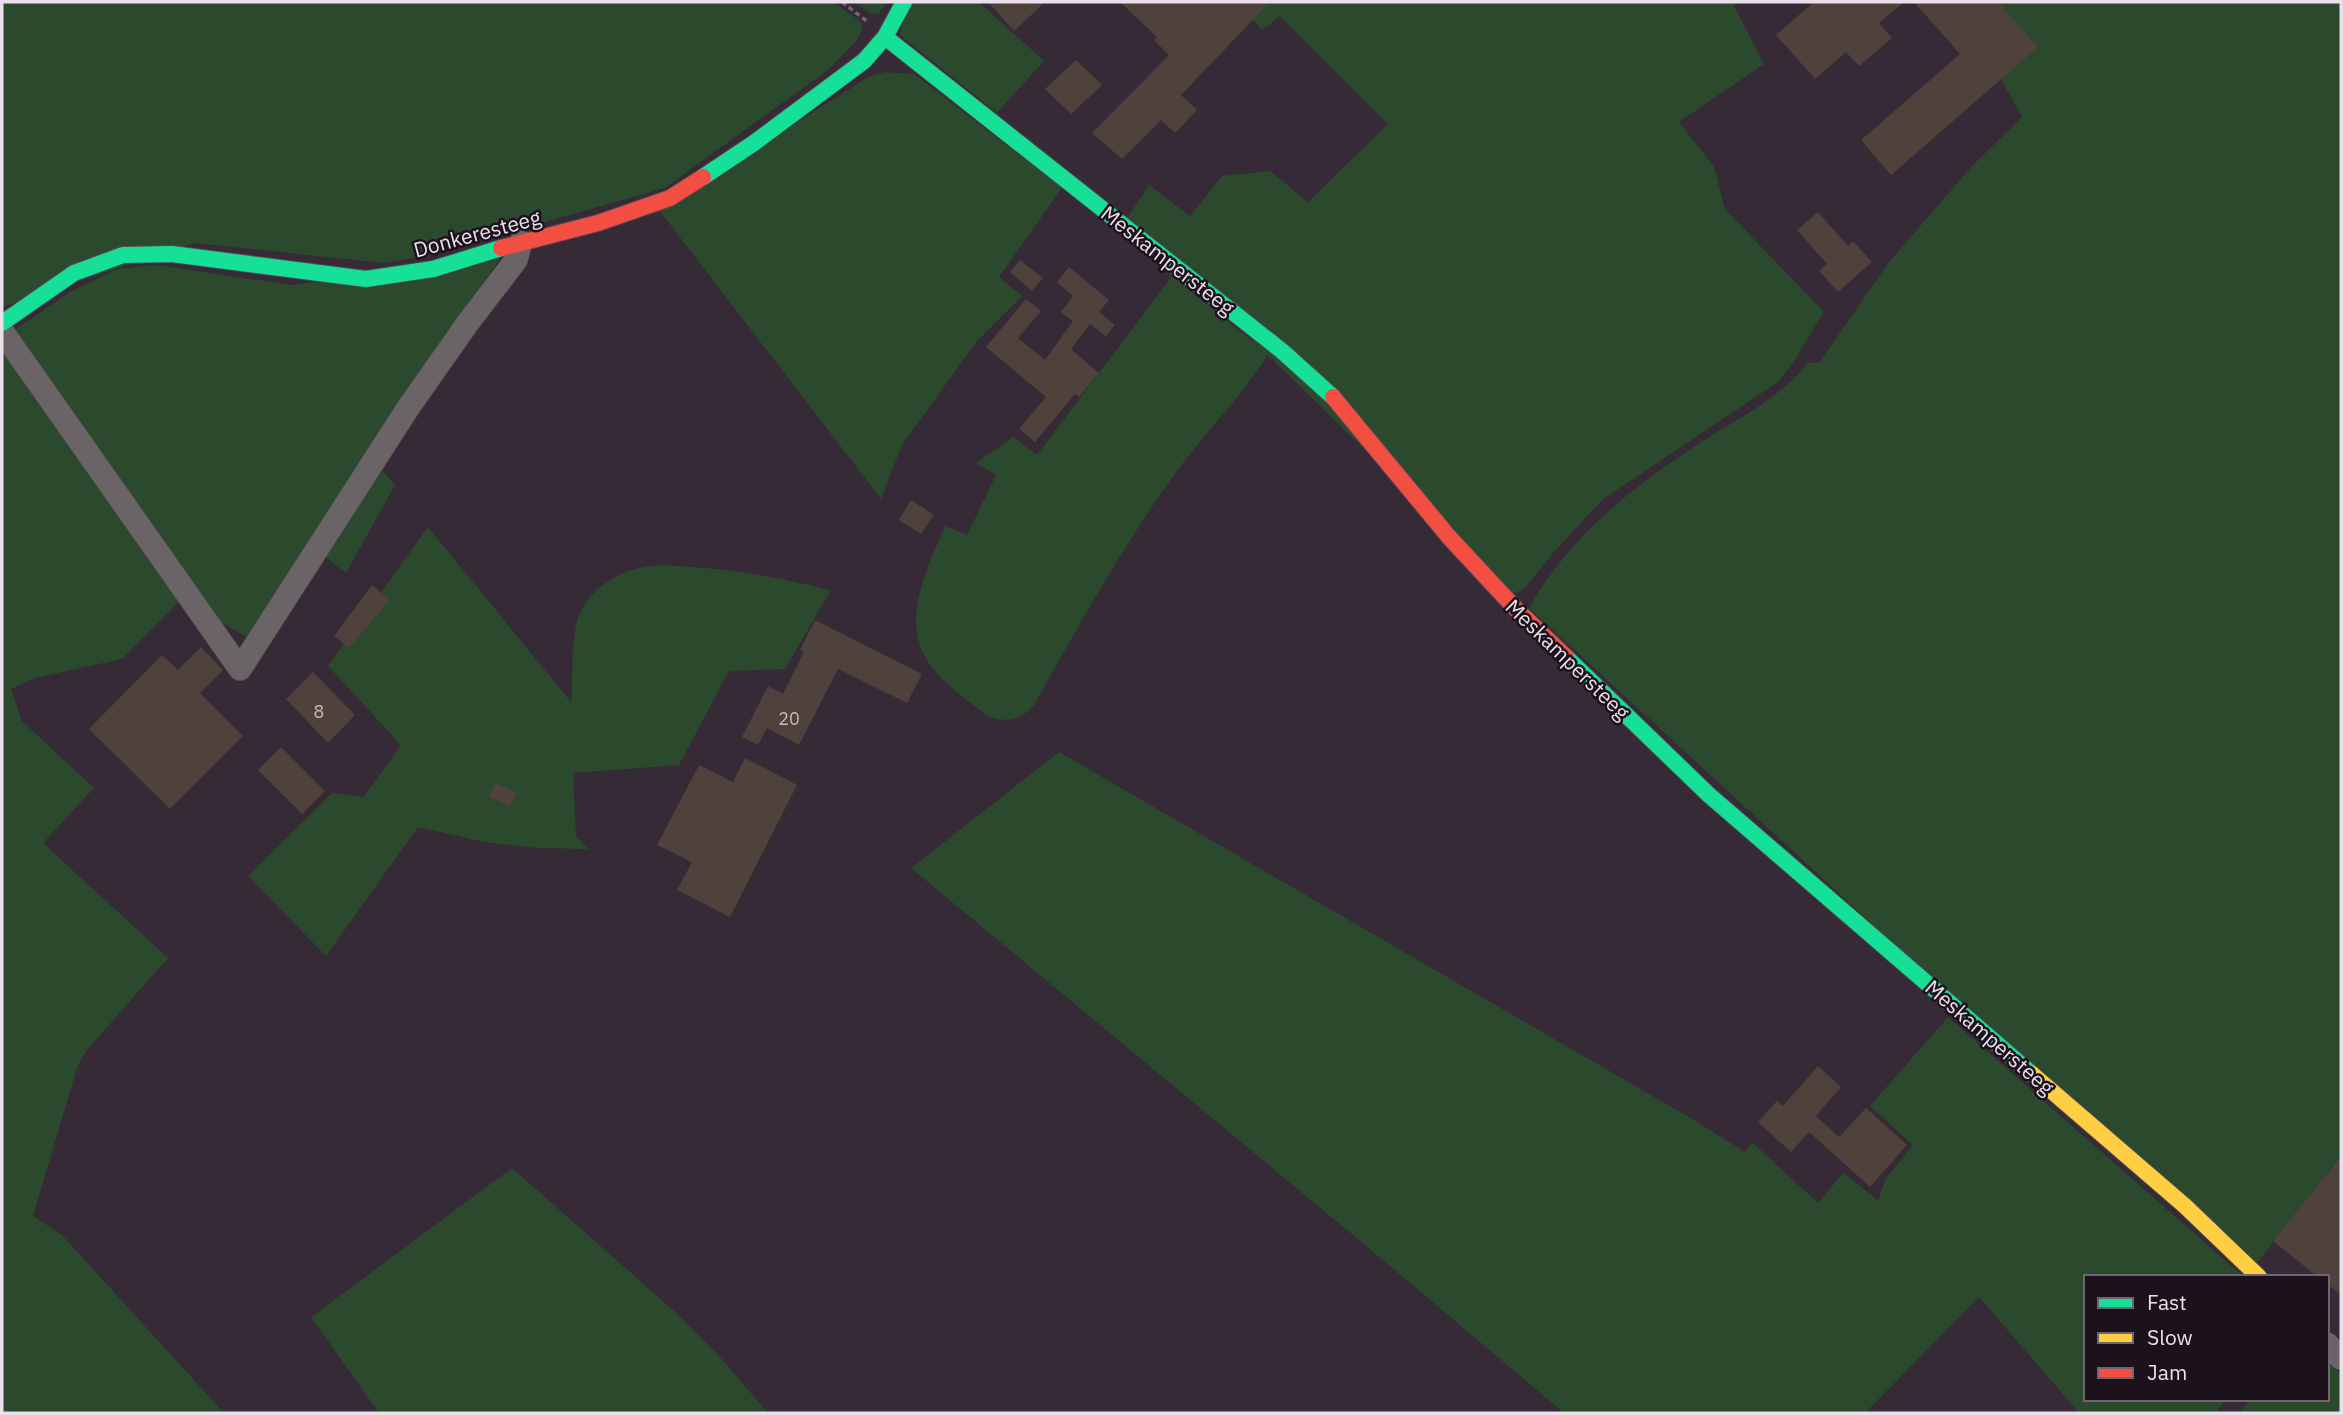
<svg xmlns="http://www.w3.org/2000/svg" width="2343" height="1415" viewBox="0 0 2343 1415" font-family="'IBM Plex Sans',sans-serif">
  <rect width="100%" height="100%" fill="#352a35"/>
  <path fill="#2b492d" d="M2,2H833L859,20L863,27L857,40L828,70L665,188L420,257L384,263L194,243L2,307Z
    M853,2H888L878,14H872Z
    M906,2H979L1044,61L997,113L900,35Z
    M1238,2H1740L1734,6L1764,64L1679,122L1714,167L1725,209L1824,312C1809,335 1796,362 1778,382L1602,500L1554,552L1525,588L1513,594L1127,218L1149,185L1190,216L1222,176L1270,171L1308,202L1388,124L1280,16L1262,30Z
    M1958,2H2341V1155L2257,1263L1899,949L1529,608C1571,534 1635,485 1706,439C1741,417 1782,396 1808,363H1819L1889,262L1973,165L2022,117Z
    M885,72L914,74L1062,188L999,277L1022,296L977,341L902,445L881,499L659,210L870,76Z
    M502,256L362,458L247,637L209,616L10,333L70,292L117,269L157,265L292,285Z
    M1172,276L1268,354C1240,400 1200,437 1170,481C1119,552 1077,629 1034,705C1022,720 1003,724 986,715C966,699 940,682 927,660C901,618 928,567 945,526L967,535L996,475L976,463L1013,437L1037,455Z
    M2,347L180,601L122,659L35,678L11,689L22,721L94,788L43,843L168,958L87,1050L78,1065L33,1216L62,1235L224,1413H2Z
    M377,464L395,485L346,573L320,553Z
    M428,527L571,702C574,676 569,630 583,607C595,587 617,573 639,568C656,564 676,566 693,567C740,570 785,579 831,590L785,669L729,671L679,765L573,773L576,837L589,849L537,848L484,842L418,827L326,956L248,876L332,793L363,797L400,747L399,743L328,666Z
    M1059,752L1694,1120L1745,1152L1752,1142L1818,1203L1843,1173L1878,1200L1886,1178L1913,1145L1870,1106L1948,1017L2244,1277H2086V1399H2226L2216,1413H2079L1979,1297L1865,1413H1564L1371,1250L911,868Z
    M512,1168L673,1310L719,1356L768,1413H379L311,1317Z
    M2327,1361L2341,1374V1413H2240L2251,1399H2327Z"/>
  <path fill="#4f423d" d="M988,2H1045L1014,31Z
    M1120,2H1270L1181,95L1197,110L1175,133L1161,120L1122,159L1092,133L1169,55L1154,40L1157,37Z
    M1814,2H1904L1879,23L1892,38L1859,66L1846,52L1815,79L1776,35Z
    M1914,2H1998L2038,47L1891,175L1861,140L1960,54Z
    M1076,60L1102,85L1071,114L1045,89Z
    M1818,212L1848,246L1853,241L1872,262L1838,292L1819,271L1827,264L1797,230Z
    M1020,260L1043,278L1032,291L1010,272Z
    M1069,267L1109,300L1099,312L1115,325L1106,336L1090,324L1071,349L1099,373L1079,397L1075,394L1035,442L1019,429L1046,397L986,347L1026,299L1041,311L1018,338L1045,360L1073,321L1061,312L1073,296L1057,282Z
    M911,500L934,515L921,534L899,520Z
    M372,585L390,600L349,648L334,636Z
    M815,620L922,674L907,703L838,669L799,745L767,728L758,745L742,737L768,686L783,694L804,652L800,650Z
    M201,647L223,670L200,693L243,736L170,809L89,729L162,655L178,670Z
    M313,672L355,715L328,743L286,699Z
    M281,747L325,791L302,814L258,770Z
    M745,758L797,785L730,917L677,890L692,862L657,845L699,765L733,782Z
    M495,783L516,792L510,806L489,797Z
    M1818,1066L1841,1087L1816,1116L1839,1137L1866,1108L1907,1145L1870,1187L1809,1132L1791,1152L1758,1122L1777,1101L1783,1106Z
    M2341,1156V1294L2327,1284V1277H2318L2273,1241Z"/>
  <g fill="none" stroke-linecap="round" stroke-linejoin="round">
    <g stroke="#514851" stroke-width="24">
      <path id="street" d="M2,331L240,669L408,408L467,324L516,260L521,242
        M2327,1344L2341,1358"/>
    </g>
    <g stroke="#514851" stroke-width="18">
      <path id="fast" d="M885,37L1282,351L1333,397
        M703,177L754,143L864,61L885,37L904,2
        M2,323L74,273L123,255L172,254L366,279L433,269L501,248
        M1566,657L1709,795L2032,1074"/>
    </g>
    <g stroke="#514851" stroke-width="18">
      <path id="slow" d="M2032,1074L2185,1206L2259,1277"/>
    </g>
    <g stroke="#514851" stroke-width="18">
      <path id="jam" d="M501,248L598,223L670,198L703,177
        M1333,397L1449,537L1515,608L1566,657"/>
    </g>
    <path stroke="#6f696d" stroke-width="3.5" stroke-dasharray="5 3.5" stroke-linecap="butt" d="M842,2L868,22"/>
    <use href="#street" stroke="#6a6467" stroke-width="23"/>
    <use href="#fast" stroke="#16e098" stroke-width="16"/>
    <use href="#slow" stroke="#ffcf43" stroke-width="16"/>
    <use href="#jam" stroke="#f24e42" stroke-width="16"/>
  </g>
  <g text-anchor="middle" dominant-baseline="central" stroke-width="5" stroke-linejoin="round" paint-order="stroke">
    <g font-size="18" fill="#c5b8c0">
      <text x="319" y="711">8</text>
      <text x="789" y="718">20</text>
    </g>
    <g font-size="21" fill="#ecdfec" stroke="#1b121b">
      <text transform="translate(477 233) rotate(-15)">Donkeresteeg</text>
      <text transform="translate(1168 260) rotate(38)">Meskampersteeg</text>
      <text transform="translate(1568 659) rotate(44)">Meskampersteeg</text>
      <text transform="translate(1990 1037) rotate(41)">Meskampersteeg</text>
    </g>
  </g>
  <rect width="2343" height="1415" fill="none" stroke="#ecdfec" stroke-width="7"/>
  <rect x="2084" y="1275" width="245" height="126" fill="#1b121b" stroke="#6f646f" stroke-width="2"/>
  <rect x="2098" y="1298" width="35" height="10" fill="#16e098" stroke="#6f646f" stroke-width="2"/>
  <text x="2147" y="1310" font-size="21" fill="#ecdfec">Fast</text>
  <rect x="2098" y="1333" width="35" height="10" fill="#ffcf43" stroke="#6f646f" stroke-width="2"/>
  <text x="2147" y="1345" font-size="21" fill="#ecdfec">Slow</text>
  <rect x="2098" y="1368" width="35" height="10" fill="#f24e42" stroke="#6f646f" stroke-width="2"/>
  <text x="2147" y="1380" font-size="21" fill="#ecdfec">Jam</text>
</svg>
